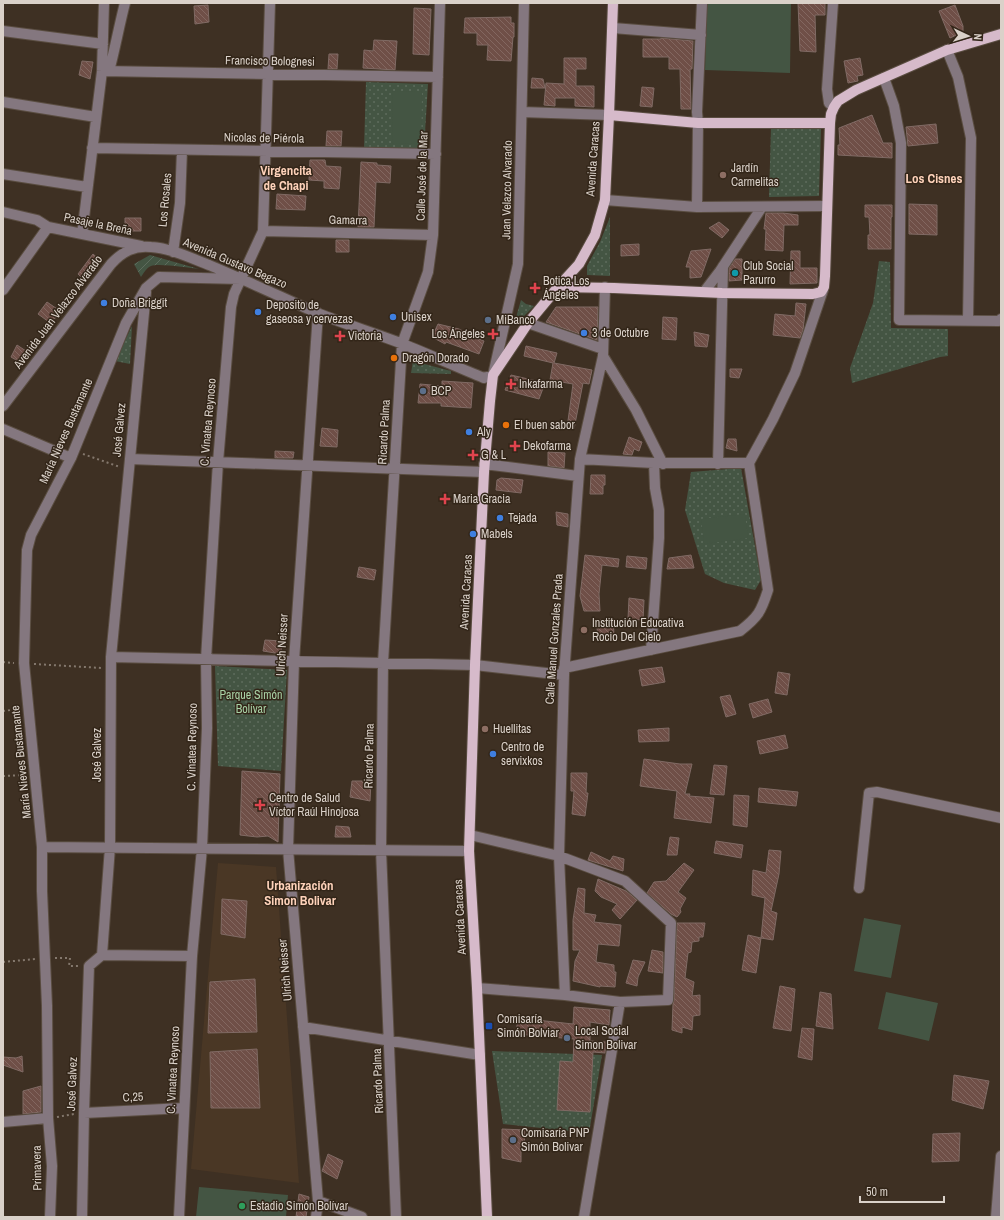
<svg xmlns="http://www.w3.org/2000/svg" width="1004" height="1220" viewBox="0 0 1004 1220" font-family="'Archivo Narrow',sans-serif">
  <defs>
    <pattern id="grass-dots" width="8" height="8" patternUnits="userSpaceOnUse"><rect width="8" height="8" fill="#445543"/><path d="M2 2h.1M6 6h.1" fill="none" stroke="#5e6c5d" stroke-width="1.8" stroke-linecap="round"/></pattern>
    <pattern id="garden-furrows" width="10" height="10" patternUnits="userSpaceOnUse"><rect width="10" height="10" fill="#445543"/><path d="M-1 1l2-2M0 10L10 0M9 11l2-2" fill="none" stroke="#5e6c5d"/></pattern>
    <pattern id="building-back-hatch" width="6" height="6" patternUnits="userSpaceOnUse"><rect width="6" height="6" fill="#6f4f47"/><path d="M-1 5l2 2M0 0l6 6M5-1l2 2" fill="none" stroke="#836760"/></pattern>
  </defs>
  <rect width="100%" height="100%" fill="#3e3023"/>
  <path fill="#4a3725" d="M218,863L276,867L299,1183L191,1169Z"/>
  <path fill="url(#grass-dots)" d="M366,82L428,84L424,149L364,148Z
    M771,128H821L819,196L769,197Z
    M610,217V276L587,275V266L600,242Z
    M879,261L890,262L891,328L948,329V356L940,357L852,383L850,368L873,303Z
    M521,300L526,304L534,306L517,323L515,321Z
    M132,326L130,364L115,361Z
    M413,361L451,371V374L411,373Z
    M741,468L761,580L755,590L724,583L705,574L685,510L691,472Z
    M215,666L287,670L281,771L218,766Z
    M492,1051L602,1055L589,1133L503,1124Z"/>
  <path fill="url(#garden-furrows)" d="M150,255L199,269C189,268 159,263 151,266C147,267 143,274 141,277L134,264Z"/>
  <path fill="#445543" d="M707,3H791L790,73L705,70Z
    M393,91L422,92L421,144L392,143Z
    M745,514L748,538L704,544L701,519Z
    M864,918L901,925L891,978L854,971Z
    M886,992L938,1003L929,1041L878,1029Z
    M199,1187L288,1195L286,1217H196Z"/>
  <path fill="url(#building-back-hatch)" stroke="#806a64" d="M798,3H825V15H815L816,52L800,51Z
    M208,5L209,22L195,24L194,6Z
    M955,5L963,26V32L950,38L939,11Z
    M414,8L431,9L429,55L413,54Z
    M511,17V23H514V37H513L511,61L487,60L488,45H477V33H464L465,18Z
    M661,38L693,41L692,69H690L691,109H681L680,69H669V57H643V39H661Z
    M374,40L397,41L395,70L363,68L364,50L373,51Z
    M329,54H338L337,69H328Z
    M564,58H586V69H576V86H594V107L575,106V98H555V106L544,105L546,83L564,84Z
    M860,58L863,75L857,76L858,81L848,83L844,61Z
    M82,61L93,62L90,79L79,75Z
    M532,78L543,79L545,88H531Z
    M642,87L654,88L652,107L640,106Z
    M872,115L883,143H892V158L838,155V145H840L839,128Z
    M936,124L938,143L908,146L906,127Z
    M327,131H342L341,146H326Z
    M310,160H325L326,166L341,167L339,189L324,188V181L309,180Z
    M361,162L377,163V165L391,166L390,183L376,182L374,227H358Z
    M277,194L306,196L305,210L276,209Z
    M909,204L937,205V235L909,234Z
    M865,205H892V217H891V249H868V235H870L869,217H865Z
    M766,213H783L798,215V225H784L783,251L765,250L766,229H764Z
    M125,218H141V231H125Z
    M719,222L729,230L722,238L709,228Z
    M336,240H349V252H336Z
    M639,244V255L621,256V245Z
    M711,249L701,277L690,278V267H686L691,251Z
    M791,251H800V268H817V283L790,284Z
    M93,254L100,260L86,282L78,274Z
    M735,259H742V280L729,281V268Z
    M47,302L63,313L49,322L38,314Z
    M796,303L806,304L803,330L800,338L773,335L775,314L795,316Z
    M556,307H598L597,340L546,322Z
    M663,317L677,318L676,340L662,339Z
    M438,324L459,329L474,337L484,341L479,354L446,342L445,344L432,337Z
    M694,332L709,335L707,347L695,346Z
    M17,345L29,353L23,364L11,357Z
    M526,346L557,353L554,363L592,370L589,384L583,383L574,429L567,428L573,384L550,380L553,363L524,356Z
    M730,369H742L739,378L730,377Z
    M511,375L545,383L539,399L505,390Z
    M442,381L473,383L471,408L441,406V403H418L420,384L442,386Z
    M322,428L338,430L337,447L320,446Z
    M629,437L642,442L639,451L634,449L632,455L623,454Z
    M728,439H736L737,451L726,448Z
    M275,451L294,452L293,458H275Z
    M548,452L565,453L564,468L548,466Z
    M591,475H605V485H603V494H590Z
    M501,478L523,480L521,493L496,490L497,480Z
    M556,512L568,514V527L557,525Z
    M585,555L619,559L618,567L602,565L599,594L600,611H584L580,596Z
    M691,555L694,568L667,569L669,558Z
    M627,556L647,558L646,569L626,567Z
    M359,567L376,570L374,580L357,577Z
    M629,598L644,600L643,620L628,619Z
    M613,619L614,635L598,636L596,620Z
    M265,640L282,641L281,654L263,651Z
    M662,667L665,682L642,686L639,670Z
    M778,672L790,674L787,695L775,693Z
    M730,695L736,714L726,717L720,697Z
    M768,699L772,712L753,718L749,704Z
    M669,728V741L639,742L638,730Z
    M785,735L788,748L760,754L757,741Z
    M644,759L680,764H692L685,794H690L689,796L714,798L711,823L674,818L677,791L640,786Z
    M714,765L727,766L724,795L710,794Z
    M242,771L280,774L278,842L268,836L257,837L240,835Z
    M571,773H587L586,793H588L585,816L572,814L574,791H571Z
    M352,781H371L370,801L350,797Z
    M759,788L798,792L796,806L758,802Z
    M734,795L749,796L747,827L733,825Z
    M336,826L349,827L351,837H335Z
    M670,837L679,838L677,855H667Z
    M716,841L743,845L741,858L714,853Z
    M769,850L781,851L779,874L771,911L777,913L773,940L761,938L765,898L752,895L753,870L766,873Z
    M591,852L610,861L613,856L624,859L623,871L588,860Z
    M684,863L694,870L678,892L686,898L680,909L681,912L677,917L671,914L647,893L654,882L666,881Z
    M598,879L626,891L637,900L620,919L612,910L617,904L601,897L595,891Z
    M578,888L585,889L584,913L596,915L594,922L621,925L619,946L598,944L596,962L614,965V972H616L615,987L600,986V987L573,981L575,961L580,950H573V920Z
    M222,899L247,901L245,938L221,934Z
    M677,923H705L703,937H699V941L692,942L691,952L688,953L685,978L694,982L692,996L700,995V1015L693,1016L692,1030L682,1027V1033L672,1030L673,1004L674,1000Z
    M748,935L761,938L756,973L742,970Z
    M652,950L663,952V973L648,971Z
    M633,960L645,962L638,977L637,986L626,983Z
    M255,979L257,1032L208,1033L210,982Z
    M780,986L795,989L791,1031L773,1028Z
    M820,992L831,994L833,1029L816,1026Z
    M574,1007L610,1010L609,1025L590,1022V1041L606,1042L605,1053L593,1052L590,1112L557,1110L560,1061L573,1062L574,1039L516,1034L518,1018L573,1024Z
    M802,1028L814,1029L812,1060L798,1057Z
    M257,1049L260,1108H211L210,1052Z
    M22,1056L23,1072L3,1065V1057L16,1058Z
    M954,1075L989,1081L983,1109L952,1100Z
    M41,1086V1112L23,1114V1091Z
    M502,1129L525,1130L524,1149H521V1162L502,1158Z
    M960,1133L959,1161L932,1162L933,1134Z
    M328,1154L343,1161L337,1179L322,1171Z
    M299,1194L309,1197L306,1217H296Z"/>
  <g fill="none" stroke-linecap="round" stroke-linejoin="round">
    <g stroke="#5a4d41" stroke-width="12">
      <path id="minor" d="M833,3L827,89L829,103L834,107
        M613,28L701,35
        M3,31L103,44
        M947,50L958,77L971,138L968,320
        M102,71L438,77
        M109,71C115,49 119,26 125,3
        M884,78L894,106L901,143L899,320L999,321L1001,319
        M3,102L96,117
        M522,112L609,115
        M92,148L436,154
        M3,174L87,187
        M605,200L697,207L827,206
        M697,207L698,123L697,112L702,3
        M3,212L37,220L48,227L141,246
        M263,231L433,235
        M82,234L102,71L104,3
        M173,252L180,203L182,150
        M3,290L48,227
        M704,292L720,271L762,207
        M528,323L603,349
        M603,356L636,410L663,464
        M3,406L111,264C122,252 134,245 151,247C170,248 191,258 209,265C245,280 281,297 317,313C345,324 374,333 403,344C430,355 457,367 484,378L493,375L518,264L524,3
        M3,429L71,458
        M130,459L484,472
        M580,459L654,463H749
        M484,464L578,476
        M718,464L723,266
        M651,650L659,538V510L655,488L654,463
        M111,657L475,665L564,675
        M564,668L740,631C758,617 761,612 768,590L749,463L773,419L795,373L823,290
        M470,835L559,856L625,881L671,923L668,1000L620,1002L565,995L477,988
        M42,847L469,851
        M859,888L869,793L877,792L1001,818
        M102,955L192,956
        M565,995L559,856L564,675L580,459L603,356L605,287
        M303,1027L480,1055
        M84,1113L184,1108
        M3,1122L48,1118
        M318,1201L362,1217
        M50,1217L52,1166L48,1118L47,1006L42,891V847L24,663L27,550L31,535L71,458L126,323L146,288L159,277L241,279
        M82,1217L84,1113L89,966L102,955L110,847L111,657L146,292
        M179,1217L192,956L202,848L207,728L206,659L218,462L231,307L234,294L263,231L270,3
        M316,1217L318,1201L288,849L294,661L318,313
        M396,1217L381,850L383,663L402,344L428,272L433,235L440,3
        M584,1217L620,1002
        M996,1217L1001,1156"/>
    </g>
    <g stroke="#5a4d41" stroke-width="12">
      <path id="major" d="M609,115L698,123H830
        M558,287L614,288L722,293L813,294L821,292L824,287L825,276L830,123L831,114L834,107L838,101L856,90L947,50L1001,34
        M487,1217L477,988L469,851L475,665L484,472L490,401L493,375L528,323L558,287L579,264L595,235L605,200L609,115L613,3"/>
    </g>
    <path stroke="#84786d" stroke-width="2" stroke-dasharray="2 3" stroke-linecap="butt" d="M83,454L120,467
      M3,662L14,663
      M34,664L102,668
      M3,711L19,709
      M3,776L26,775
      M55,958H70L69,966H80
      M3,962L35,959
      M57,1117L74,1114"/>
    <use href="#minor" stroke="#84777f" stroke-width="10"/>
    <use href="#major" stroke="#d6baca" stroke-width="10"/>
  </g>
  <g fill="#8d6e63" stroke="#332619" stroke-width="1.5">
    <circle cx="723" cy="175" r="4"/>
    <circle cx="584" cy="630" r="4"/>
    <circle cx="485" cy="729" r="4"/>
  </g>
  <circle fill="#0f9aa8" stroke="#332619" stroke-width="1.5" cx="735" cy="273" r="4"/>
  <g fill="#e0444e" stroke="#332619" stroke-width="1.5">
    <path d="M533 282h4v4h4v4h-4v4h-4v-4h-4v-4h4z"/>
    <path d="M491 328h4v4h4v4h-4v4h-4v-4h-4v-4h4z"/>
    <path d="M338 330h4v4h4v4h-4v4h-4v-4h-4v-4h4z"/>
    <path d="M509 378h4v4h4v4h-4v4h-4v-4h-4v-4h4z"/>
    <path d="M513 440h4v4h4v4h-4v4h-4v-4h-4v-4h4z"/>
    <path d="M471 449h4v4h4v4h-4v4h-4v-4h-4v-4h4z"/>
    <path d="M443 493h4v4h4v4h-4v4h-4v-4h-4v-4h4z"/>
    <path d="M258 799h4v4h4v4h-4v4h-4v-4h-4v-4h4z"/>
  </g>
  <g fill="#3f7fe0" stroke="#332619" stroke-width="1.5">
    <circle cx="104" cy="303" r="4"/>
    <circle cx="258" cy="312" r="4"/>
    <circle cx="393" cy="317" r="4"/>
    <circle cx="584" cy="333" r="4"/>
    <circle cx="469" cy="432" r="4"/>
    <circle cx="500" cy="518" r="4"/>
    <circle cx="473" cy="534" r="4"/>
    <circle cx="493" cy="754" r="4"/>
  </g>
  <g fill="#5c6f8a" stroke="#332619" stroke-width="1.5">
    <circle cx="488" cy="320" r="4"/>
    <circle cx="423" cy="391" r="4"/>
    <circle cx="567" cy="1038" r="4"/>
    <circle cx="513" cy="1140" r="4"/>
  </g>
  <g fill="#e8710a" stroke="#332619" stroke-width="1.5">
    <circle cx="394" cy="358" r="4"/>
    <circle cx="506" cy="425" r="4"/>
  </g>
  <rect fill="#1a4fb4" stroke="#332619" stroke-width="1.5" x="485" y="1022" width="8" height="8" rx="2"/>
  <circle fill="#2e9e5b" stroke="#332619" stroke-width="1.5" cx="242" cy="1206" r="4"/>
  <g text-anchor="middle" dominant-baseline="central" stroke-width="3" stroke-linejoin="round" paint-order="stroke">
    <g font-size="12" fill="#dad1c9" stroke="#332619">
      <text transform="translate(270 61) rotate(1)">Francisco Bolognesi</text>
      <text transform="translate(264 138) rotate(1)">Nicolas de Piérola</text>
      <text transform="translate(593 159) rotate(-86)">Avenida Caracas</text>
      <text transform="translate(422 176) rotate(-88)">Calle José de la Mar</text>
      <text transform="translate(507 190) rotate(-89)">Juan Velazco Alvarado</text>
      <text transform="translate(165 200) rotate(-85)">Los Rosales</text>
      <text transform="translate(348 220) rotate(1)">Gamarra</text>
      <text transform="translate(98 224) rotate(12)">Pasaje la Breña</text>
      <text transform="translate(235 263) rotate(23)">Avenida Gustavo Begazo</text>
      <text transform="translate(58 312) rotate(-53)">Avenida Juan Velazco Alvarado</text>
      <text transform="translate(208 422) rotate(-85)">C. Vinatea Reynoso</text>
      <text transform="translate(119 430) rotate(-85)">José Galvez</text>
      <text transform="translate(66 431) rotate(-66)">María Nieves Bustamante</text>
      <text transform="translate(384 432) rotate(-87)">Ricardo Palma</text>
      <text transform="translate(466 592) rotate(-87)">Avenida Caracas</text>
      <text transform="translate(554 639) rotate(-86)">Calle Manuel Gonzales Prada</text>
      <text transform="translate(282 645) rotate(-87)">Ulrich Neisser</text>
      <text transform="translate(192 747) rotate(-89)">C. Vinatea Reynoso</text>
      <text transform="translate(97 755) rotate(-90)">José Galvez</text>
      <text transform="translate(369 756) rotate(-89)">Ricardo Palma</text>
      <text transform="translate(21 762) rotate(-96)">María Nieves Bustamante</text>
      <text transform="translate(460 917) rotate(-93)">Avenida Caracas</text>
      <text transform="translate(285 970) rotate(-95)">Ulrich Neisser</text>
      <text transform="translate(173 1070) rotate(-87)">C. Vinatea Reynoso</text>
      <text transform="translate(378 1081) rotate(-92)">Ricardo Palma</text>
      <text transform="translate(72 1084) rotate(-88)">José Galvez</text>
      <text transform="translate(133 1097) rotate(-3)">C,25</text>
      <text transform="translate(37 1168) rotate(-91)">Primavera</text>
    </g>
    <g font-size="12" fill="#dad1c9" stroke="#332619" text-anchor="start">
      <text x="731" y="168">Jardín<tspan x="731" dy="14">Carmelitas</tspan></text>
      <text x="743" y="266">Club Social<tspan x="743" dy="14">Parurro</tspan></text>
      <text x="543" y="281">Botica Los<tspan x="543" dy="14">Ángeles</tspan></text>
      <text x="112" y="303">Doña Briggit</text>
      <text x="266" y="305">Deposito de<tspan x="266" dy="14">gaseosa y cervezas</tspan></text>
      <text x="401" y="317">Unisex</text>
      <text x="496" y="320">MiBanco</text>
      <text x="592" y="333">3 de Octubre</text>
      <text x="485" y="334" text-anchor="end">Los Ángeles</text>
      <text x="348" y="336">Victoria</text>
      <text x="402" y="358">Dragón Dorado</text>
      <text x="519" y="384">Inkafarma</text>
      <text x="431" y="391">BCP</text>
      <text x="514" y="425">El buen sabor</text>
      <text x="477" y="432">Aly</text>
      <text x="523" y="446">Dekofarma</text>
      <text x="481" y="455">G &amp; L</text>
      <text x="453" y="499">Maria Gracia</text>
      <text x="508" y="518">Tejada</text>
      <text x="481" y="534">Mabels</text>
      <text x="592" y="623">Institución Educativa<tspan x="592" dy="14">Rocio Del Cielo</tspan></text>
      <text x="493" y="729">Huellitas</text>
      <text x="501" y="747">Centro de<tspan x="501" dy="14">servixkos</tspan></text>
      <text x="269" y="798">Centro de Salud<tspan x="269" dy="14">Víctor Raúl Hinojosa</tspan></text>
      <text x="497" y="1019">Comisaría<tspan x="497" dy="14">Simón Bolviar</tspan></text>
      <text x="575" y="1031">Local Social<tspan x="575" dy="14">Simon Bolivar</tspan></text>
      <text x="521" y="1133">Comisaría PNP<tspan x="521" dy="14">Simón Bolivar</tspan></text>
      <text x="250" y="1206">Estadio Simón Bolívar</text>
    </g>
    <g font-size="12" fill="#a8d1a5" stroke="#332619">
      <text x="251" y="695">Parque Simón<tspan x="251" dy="14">Bolívar</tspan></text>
    </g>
    <g font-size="13" font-weight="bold" fill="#fed2ba" stroke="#332619">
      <text x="286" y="170">Virgencita<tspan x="286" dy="15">de Chapi</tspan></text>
      <text x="934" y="178">Los Cisnes</text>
      <text x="300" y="885">Urbanización<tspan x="300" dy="15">Simon Bolivar</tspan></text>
    </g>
  </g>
  <rect width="1004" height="1220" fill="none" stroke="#dad1c9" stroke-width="8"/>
  <g transform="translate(968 36) rotate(94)" stroke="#332619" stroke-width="3" paint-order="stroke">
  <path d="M0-3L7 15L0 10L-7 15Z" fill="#dad1c9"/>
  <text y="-6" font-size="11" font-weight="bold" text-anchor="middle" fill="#dad1c9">N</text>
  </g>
  <path d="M860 1196v6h84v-6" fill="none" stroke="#dad1c9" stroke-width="2"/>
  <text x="866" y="1196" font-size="12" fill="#dad1c9" stroke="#332619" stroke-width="3" paint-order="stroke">50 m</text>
</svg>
